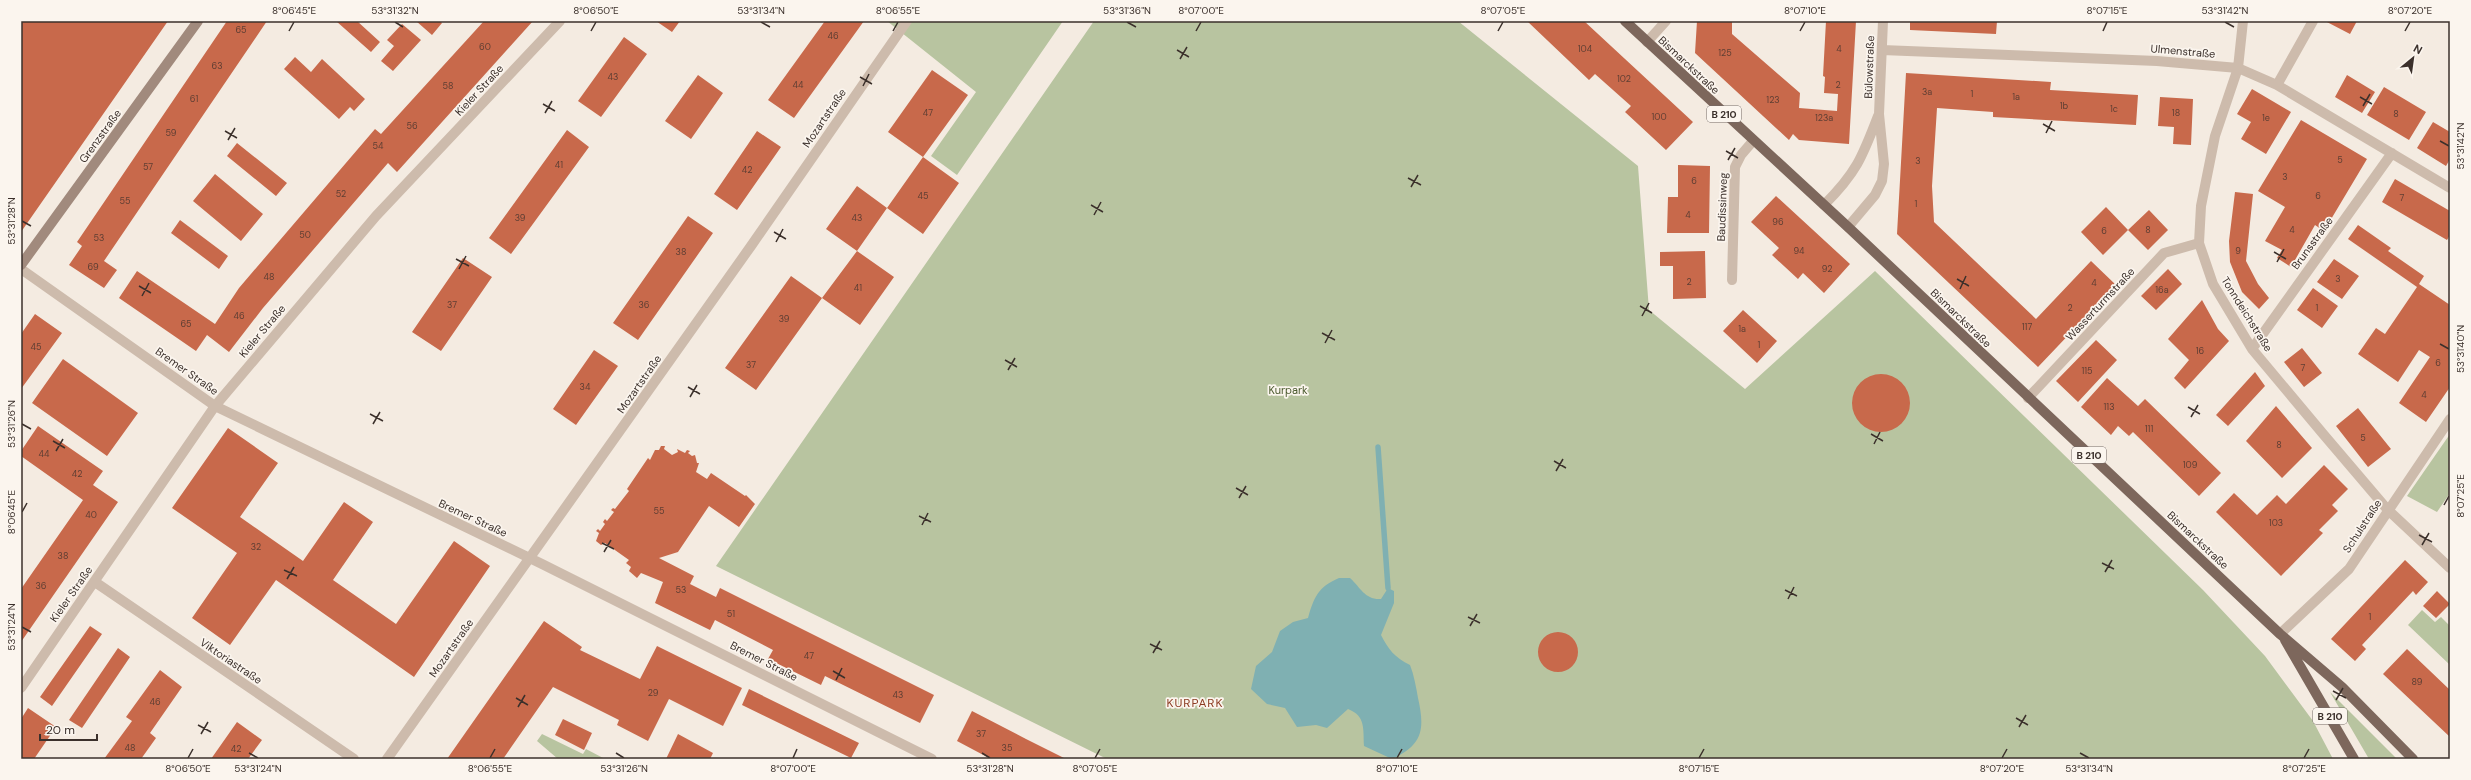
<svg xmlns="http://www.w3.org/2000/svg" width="2471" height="780" viewBox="0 0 2471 780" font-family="'DM Sans',sans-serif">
  <rect width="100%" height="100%" fill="#f4ebe1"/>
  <path fill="#b8c4a0" d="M887,21H1063L957,175L931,156L976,92Z
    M1094,21H1458L1638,166L1649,310L1745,389L1875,271L2203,590L2265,656L2313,721L2333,759H1107L716,566Z
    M2450,434V493L2437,512L2407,496Z
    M2422,610L2435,622L2441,617L2450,626V665L2408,625Z
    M2330,692L2397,759H2369Z
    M542,734L583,754L586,749L605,759H558L537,741Z"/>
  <path fill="#7fb0b2" d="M1339,578H1350C1361,588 1365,600 1381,599L1388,588L1394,591V603L1381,635C1388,649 1395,658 1410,665C1414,675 1416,687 1418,698C1425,729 1423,745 1392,759L1364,746C1363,729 1366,716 1348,709L1327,728L1316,725L1297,727L1285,708L1267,704L1251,689L1256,666L1272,652L1280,631L1293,622L1308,618C1314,597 1318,587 1339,578Z"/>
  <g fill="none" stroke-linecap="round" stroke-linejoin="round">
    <path stroke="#7fb0b2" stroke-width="5.5" d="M1378,447L1388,588"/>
  </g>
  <path fill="#c8694b" d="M21,21H168L21,232Z
    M227,21H267L104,261L117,270L104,288L69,265L82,246L77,242Z
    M336,21H357L380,42L371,52Z
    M416,21H440L442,23L432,35Z
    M484,21H533L397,172L388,163L263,308L229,352L207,335L196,351L119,298L137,271L215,324L239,288L375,129L381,134Z
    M656,21H680L672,32Z
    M825,21H864L794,118L768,100Z
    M1527,21H1584L1693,122L1666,150L1625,112L1631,106L1595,74L1589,80Z
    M1697,21H1732V34L1800,93L1799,108L1837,111L1838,94L1824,93L1825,77L1823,76L1826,21H1856L1849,144L1799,140L1793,134L1789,140L1695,53Z
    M1910,21H1997L1996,34L1910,30Z
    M2325,21H2357L2350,34Z
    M402,24L421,40L393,71L381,61L394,46L387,40Z
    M624,37L647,54L601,117L578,101Z
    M295,57L311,72L322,59L365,99L354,111L350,107L339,119L284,69Z
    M932,70L968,95L923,157L888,132Z
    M1906,73L2051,82L2050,90L2138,95L2136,125L1993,117V112L1937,108L1932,186L1934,222L2036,319L2091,261L2116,285L2038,367L1897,234Z
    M698,75L723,93L691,139L665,121Z
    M2347,75L2375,92L2362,113L2335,97Z
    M2384,87L2426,112L2409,140L2367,115Z
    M2252,89L2291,112L2266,154L2241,139L2251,122L2237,114Z
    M2160,97L2193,99L2191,145L2173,144L2174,127L2158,126Z
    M2301,120L2367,159L2324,231L2315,225L2291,267L2277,258L2282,250L2265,241L2285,207L2258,191Z
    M2433,122L2450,132V159L2446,166L2417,148Z
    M567,130L589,147L511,254L489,238Z
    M757,131L781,147L737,210L714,194Z
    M237,143L287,183L276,196L227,156Z
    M923,157L959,183L923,234L887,208Z
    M1678,165L1710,166L1709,233H1667L1668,197H1678Z
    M215,174L263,214L241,241L193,201Z
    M2395,179L2450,211V235L2447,240L2382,202Z
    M857,186L887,208L857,251L826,229Z
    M2235,192L2253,194L2246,261L2258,284L2269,298L2259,309L2242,292L2230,262L2229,241Z
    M1776,196L1850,264L1824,293L1803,273L1798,279L1772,255L1779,248L1751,222Z
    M2106,207L2128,230L2103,255L2081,232Z
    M2149,210L2168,230L2148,250L2128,230Z
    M688,216L713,233L638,340L613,323Z
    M180,220L228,256L219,269L171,233Z
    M2358,225L2391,248L2388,251L2424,276L2419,284L2450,305V387L2426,422L2399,403L2430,357L2419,350L2398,382L2358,354L2376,328L2385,334L2417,287L2348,239Z
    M857,251L894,277L860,325L822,298L756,390L725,368L791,276L822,298Z
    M1705,251L1706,298L1673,299V266H1660V252Z
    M463,258L492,277L441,351L412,332Z
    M2334,259L2359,276L2342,299L2317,282Z
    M2168,269L2182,284L2156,310L2141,296Z
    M2313,288L2338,306L2322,328L2297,310Z
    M2202,300L2218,329L2229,341L2185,389L2174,378L2189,360L2168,339Z
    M1743,310L1777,341L1757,363L1723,331Z
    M35,314L62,333L21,389V334Z
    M2096,340L2117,360L2078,402L2056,381Z
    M2302,348L2322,373L2304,387L2284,362Z
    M594,350L618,366L576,425L553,409Z
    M63,359L138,413L107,456L32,403Z
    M2255,372L2265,386L2228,426L2216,415Z
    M1852 403a29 29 0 1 1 58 0a29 29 0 1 1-58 0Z
    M2107,378L2138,406L2145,399L2221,473L2199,496L2133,432L2129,436L2118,426L2111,435L2081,407Z
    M2276,406L2312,448L2282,478L2246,441Z
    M2358,408L2391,449L2368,467L2336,426Z
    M38,426L103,471L93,485L118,502L21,642V589L83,500L21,456V451Z
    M228,428L278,463L240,517L303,561L344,502L373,522L333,580L396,624L454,541L490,566L414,677L276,580L230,645L192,618L237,553L172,508Z
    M661,446H665L664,449L672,455L678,452L677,449L685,453L687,450L690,451L688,453L692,456L695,455L697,463H699L696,472L707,479L711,473L745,496L746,495L755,504L739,527L709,506L678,552L659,558L694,576L690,584L716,597L720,588L934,695L920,723L825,676L821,685L768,659L773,650L715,620L710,630L655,603L663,582L641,573L637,578L629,571L631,567L626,563L629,560L605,543L601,545L596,541L599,533L596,531L598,529L600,531L605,524L603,522L605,519L607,521L614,512L611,510L613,508L615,509L629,491L627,489L648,458L650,460L655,450H659Z
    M2324,465L2348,489L2332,505L2338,511L2319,530L2323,533L2281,576L2216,512L2234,493L2257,515L2277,495L2286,504Z
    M2405,560L2428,582L2416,595L2413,591L2362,645L2366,649L2355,661L2331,639Z
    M2437,591L2450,604L2436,618L2423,606Z
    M544,621L582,647L580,650L640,679L657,646L742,688L723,726L669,699L648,741L617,725L619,720L553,687L503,759H447Z
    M90,626L102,634L52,706L40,697Z
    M1538 652a20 20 0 1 1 40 0a20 20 0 1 1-40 0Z
    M118,648L130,657L82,728L69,720Z
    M2407,649L2450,690V737L2383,674Z
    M160,670L182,687L150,733L156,738L141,759H104L132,721L126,717Z
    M749,689L859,743L851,758L742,705Z
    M28,708L56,727L34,759H21V719Z
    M972,711L1026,739L1066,759L989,758L957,741Z
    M563,719L592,733L584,750L555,735Z
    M237,722L262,740L248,759H211Z
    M678,734L713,753L710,759H666Z"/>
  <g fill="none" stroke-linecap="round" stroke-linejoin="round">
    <path stroke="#cdbbac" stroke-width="10" d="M2243,21L2238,68L2215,136L2201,206L2199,243L2213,284L2252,349L2324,435L2387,509L2450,568
      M1647,42L1666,21
      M1882,50L2157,61L2238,68L2277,85L2450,188
      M2277,85L2313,21
      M1824,205C1856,173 1862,158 1878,116
      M1848,227L1875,195L1882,181L1884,164L1879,114L1883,21
      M21,269L215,406L542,564L932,759
      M1732,280L1735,167L1741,155L1753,141
      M2252,349L2392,153
      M2028,398L2164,253L2199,243
      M95,582L354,759
      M2280,634L2349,569L2450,419
      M21,688L215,406L376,216L560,21
      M387,759L751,246L907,21"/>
    <path stroke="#a18a7d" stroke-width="10" d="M21,265L198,21"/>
    <path stroke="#7d675c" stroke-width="10" d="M1625,21L1848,227L2280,634L2342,687L2413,759
      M2285,640L2354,759"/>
  </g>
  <path fill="none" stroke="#3b302b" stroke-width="1.5" d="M395,22L403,27M761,22L770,27M1127,22L1136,27M2225,22L2234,27M289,31L294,22M591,31L596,22M893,31L898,22M1196,31L1201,22M1498,31L1503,22M1800,31L1805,22M2103,31L2107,22M2405,31L2410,22M1177,50L1189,57M1180,59L1187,47M860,77L872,84M863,86L869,74M2360,97L2372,104M543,104L555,111M2363,106L2370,94M545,113L552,101M2043,124L2055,131M225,131L237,138M2046,133L2052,121M228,140L235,128M2440,141L2449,146M1726,151L1738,158M1728,160L1735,148M1408,178L1421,185M1411,187L1418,175M1091,205L1103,212M1094,215L1101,202M22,221L31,226M774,232L786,239M776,242L783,229M2274,252L2286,259M456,259L469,266M2277,262L2284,249M459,269L466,256M1957,279L1969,286M139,286L151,293M1960,289L1966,276M142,296L149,283M1640,306L1652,313M1642,316L1649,303M1322,333L1335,340M1325,343L1332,330M2440,344L2449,349M1005,360L1017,367M1008,370L1015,358M688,387L700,394M690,397L697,385M2188,407L2200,414M370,414L383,421M2191,417L2198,405M22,424L31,429M373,424L380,412M1871,434L1883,441M53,441L65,448M1874,444L1880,432M56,451L63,439M1554,461L1566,468M1556,471L1563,459M1236,488L1248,495M1239,498L1246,486M2444,505L2449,496M22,512L27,503M919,516L931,522M922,525L928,513M2419,535L2432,542M602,543L614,549M2422,545L2429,533M604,552L611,540M2102,563L2114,569M284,570L297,576M2105,572L2112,560M287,579L294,567M1785,590L1797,596M1788,599L1794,587M1468,617L1480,623M1470,626L1477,614M22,627L31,632M1150,644L1162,650M1153,653L1160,641M833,671L845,678M836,680L842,668M2333,691L2346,698M516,698L528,705M2336,700L2343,688M518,707L525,695M2016,718L2028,725M198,725L211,732M2019,727L2026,715M201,734L208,722M249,753L258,758M616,753L624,758M982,753L990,758M2080,753L2089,758M188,758L193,749M490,758L495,749M793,758L797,749M1095,758L1100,749M1397,758L1402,749M1699,758L1704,749M2002,758L2007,749M2304,758L2309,749"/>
  <g text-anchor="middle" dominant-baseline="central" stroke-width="3.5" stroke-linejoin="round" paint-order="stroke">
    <g font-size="9" fill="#5e3e33">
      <text x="241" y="30">65</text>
      <text x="833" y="36">46</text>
      <text x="485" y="47">60</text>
      <text x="1585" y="49">104</text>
      <text x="1839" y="49">4</text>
      <text x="1725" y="53">125</text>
      <text x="217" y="66">63</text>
      <text x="613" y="77">43</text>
      <text x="1624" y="79">102</text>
      <text x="798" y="85">44</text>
      <text x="1838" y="85">2</text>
      <text x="448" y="86">58</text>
      <text x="1927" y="92">3a</text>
      <text x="1972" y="94">1</text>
      <text x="2016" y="97">1a</text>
      <text x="194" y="99">61</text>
      <text x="1773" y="100">123</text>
      <text x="2064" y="106">1b</text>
      <text x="2114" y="109">1c</text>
      <text x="928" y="113">47</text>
      <text x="2176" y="113">18</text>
      <text x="2396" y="114">8</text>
      <text x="1659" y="117">100</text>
      <text x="1824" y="118">123a</text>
      <text x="2266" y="118">1e</text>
      <text x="412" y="126">56</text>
      <text x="171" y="133">59</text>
      <text x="378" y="146">54</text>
      <text x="2340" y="160">5</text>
      <text x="1918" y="161">3</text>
      <text x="559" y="165">41</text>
      <text x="148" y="167">57</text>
      <text x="747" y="170">42</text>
      <text x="2285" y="177">3</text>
      <text x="1694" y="181">6</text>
      <text x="341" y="194">52</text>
      <text x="923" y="196">45</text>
      <text x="2318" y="196">6</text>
      <text x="2402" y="198">7</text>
      <text x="125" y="201">55</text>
      <text x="1916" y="204">1</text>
      <text x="1688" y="215">4</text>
      <text x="520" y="218">39</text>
      <text x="857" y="218">43</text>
      <text x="1778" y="222">96</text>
      <text x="2148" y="230">8</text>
      <text x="2292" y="230">4</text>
      <text x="2104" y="231">6</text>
      <text x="305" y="235">50</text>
      <text x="99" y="238">53</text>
      <text x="1799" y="251">94</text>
      <text x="2238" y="251">9</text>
      <text x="681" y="252">38</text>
      <text x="93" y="267">69</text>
      <text x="1827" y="269">92</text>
      <text x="269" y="277">48</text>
      <text x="2338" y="279">3</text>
      <text x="1689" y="282">2</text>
      <text x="2094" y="283">4</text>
      <text x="858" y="288">41</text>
      <text x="2162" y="290">16a</text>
      <text x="452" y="305">37</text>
      <text x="644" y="305">36</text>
      <text x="2070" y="308">2</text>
      <text x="2317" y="308">1</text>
      <text x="239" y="316">46</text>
      <text x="784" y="319">39</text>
      <text x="186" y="324">65</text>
      <text x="2027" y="327">117</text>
      <text x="1742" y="329">1a</text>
      <text x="1759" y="345">1</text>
      <text x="36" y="347">45</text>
      <text x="2200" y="351">16</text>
      <text x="2438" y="363">6</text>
      <text x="751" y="365">37</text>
      <text x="2303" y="368">7</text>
      <text x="2087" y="371">115</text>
      <text x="585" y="387">34</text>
      <text x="2424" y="395">4</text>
      <text x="2109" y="407">113</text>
      <text x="2149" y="429">111</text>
      <text x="2363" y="438">5</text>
      <text x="2279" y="445">8</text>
      <text x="44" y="454">44</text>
      <text x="2190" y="465">109</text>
      <text x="77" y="474">42</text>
      <text x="659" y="511">55</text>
      <text x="91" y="515">40</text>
      <text x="2276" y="523">103</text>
      <text x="256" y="547">32</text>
      <text x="63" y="556">38</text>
      <text x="41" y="586">36</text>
      <text x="681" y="590">53</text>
      <text x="731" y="614">51</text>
      <text x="2370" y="617">1</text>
      <text x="809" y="656">47</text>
      <text x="2417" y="682">89</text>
      <text x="653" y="693">29</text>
      <text x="898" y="695">43</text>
      <text x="155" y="702">46</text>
      <text x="981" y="734">37</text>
      <text x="130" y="748">48</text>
      <text x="1007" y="748">35</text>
      <text x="236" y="749">42</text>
    </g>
    <g fill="#fbf5ee" stroke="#756b66" stroke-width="1">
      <rect x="1707" y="106" width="34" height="16" rx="3"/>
      <rect x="2072" y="447" width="34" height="16" rx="3"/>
      <rect x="2313" y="708" width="34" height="16" rx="3"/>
    </g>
    <g font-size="10" font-weight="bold" fill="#3b302b">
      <text x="1724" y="114">B 210</text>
      <text x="2089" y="455">B 210</text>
      <text x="2330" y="716">B 210</text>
    </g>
    <g font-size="11" fill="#3b302b" stroke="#fbf5ee">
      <text transform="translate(2183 51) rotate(5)">Ulmenstraße</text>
      <text transform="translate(1689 65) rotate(43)">Bismarckstraße</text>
      <text transform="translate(1869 67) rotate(-88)">Bülowstraße</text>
      <text transform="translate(479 90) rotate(-47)">Kieler Straße</text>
      <text transform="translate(824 118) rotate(-56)">Mozartstraße</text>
      <text transform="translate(100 136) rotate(-54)">Grenzstraße</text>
      <text transform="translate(1722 207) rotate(-88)">Baudissinweg</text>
      <text transform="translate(2312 243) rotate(-54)">Brunsstraße</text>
      <text transform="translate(2100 304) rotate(-47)">Wasserturmstraße</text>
      <text transform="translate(2247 314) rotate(58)">Tonndeichstraße</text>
      <text transform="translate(1961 318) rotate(44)">Bismarckstraße</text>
      <text transform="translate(262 331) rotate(-50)">Kieler Straße</text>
      <text transform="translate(187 371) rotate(35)">Bremer Straße</text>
      <text transform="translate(639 384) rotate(-55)">Mozartstraße</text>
      <text transform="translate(473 518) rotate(25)">Bremer Straße</text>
      <text transform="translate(2362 526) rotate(-57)">Schulstraße</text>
      <text transform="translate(2198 540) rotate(43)">Bismarckstraße</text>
      <text transform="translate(71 594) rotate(-55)">Kieler Straße</text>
      <text transform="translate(451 648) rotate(-55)">Mozartstraße</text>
      <text transform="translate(231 661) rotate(34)">Viktoriastraße</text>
      <text transform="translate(764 661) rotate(27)">Bremer Straße</text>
    </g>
    <g font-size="11" fill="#4a5a2e" stroke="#fbf5ee">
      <text x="1288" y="390">Kurpark</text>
    </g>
    <g font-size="12" letter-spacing="1" fill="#8c3b22" stroke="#fbf5ee">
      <text x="1195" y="703">KURPARK</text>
    </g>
  </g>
  <rect width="2471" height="780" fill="none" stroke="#fbf5ee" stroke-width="44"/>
  <g transform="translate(2413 58) rotate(29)" stroke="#fbf5ee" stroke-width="3" paint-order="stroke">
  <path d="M0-3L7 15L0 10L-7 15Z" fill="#3b302b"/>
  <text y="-6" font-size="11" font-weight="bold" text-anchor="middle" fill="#3b302b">N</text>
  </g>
  <path d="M40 734v6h57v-6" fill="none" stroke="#3b302b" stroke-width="2"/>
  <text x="46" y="734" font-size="12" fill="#3b302b" stroke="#fbf5ee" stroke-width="3" paint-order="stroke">20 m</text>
  <rect x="22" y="22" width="2427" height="736" fill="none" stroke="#3b302b" stroke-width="1.5"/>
  <g font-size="10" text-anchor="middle" fill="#3b302b">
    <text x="294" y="14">8°06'45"E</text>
    <text x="395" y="14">53°31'32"N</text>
    <text x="596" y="14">8°06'50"E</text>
    <text x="761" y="14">53°31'34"N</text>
    <text x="898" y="14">8°06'55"E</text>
    <text x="1127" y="14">53°31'36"N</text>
    <text x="1201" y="14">8°07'00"E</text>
    <text x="1503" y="14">8°07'05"E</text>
    <text x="1805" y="14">8°07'10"E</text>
    <text x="2107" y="14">8°07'15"E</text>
    <text x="2225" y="14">53°31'42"N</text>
    <text x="2410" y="14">8°07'20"E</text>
    <text transform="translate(2460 146) rotate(-90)" y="4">53°31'42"N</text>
    <text transform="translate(11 221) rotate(-90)" y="4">53°31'28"N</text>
    <text transform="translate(2460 349) rotate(-90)" y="4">53°31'40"N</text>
    <text transform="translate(11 424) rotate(-90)" y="4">53°31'26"N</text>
    <text transform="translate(2460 496) rotate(-90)" y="4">8°07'25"E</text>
    <text transform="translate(11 512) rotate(-90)" y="4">8°06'45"E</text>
    <text transform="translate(11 627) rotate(-90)" y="4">53°31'24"N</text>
    <text x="188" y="772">8°06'50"E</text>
    <text x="258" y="772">53°31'24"N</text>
    <text x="490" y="772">8°06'55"E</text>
    <text x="624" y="772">53°31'26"N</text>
    <text x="793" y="772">8°07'00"E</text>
    <text x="990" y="772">53°31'28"N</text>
    <text x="1095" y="772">8°07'05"E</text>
    <text x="1397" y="772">8°07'10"E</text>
    <text x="1699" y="772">8°07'15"E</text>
    <text x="2002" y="772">8°07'20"E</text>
    <text x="2089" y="772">53°31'34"N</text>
    <text x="2304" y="772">8°07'25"E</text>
  </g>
</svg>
